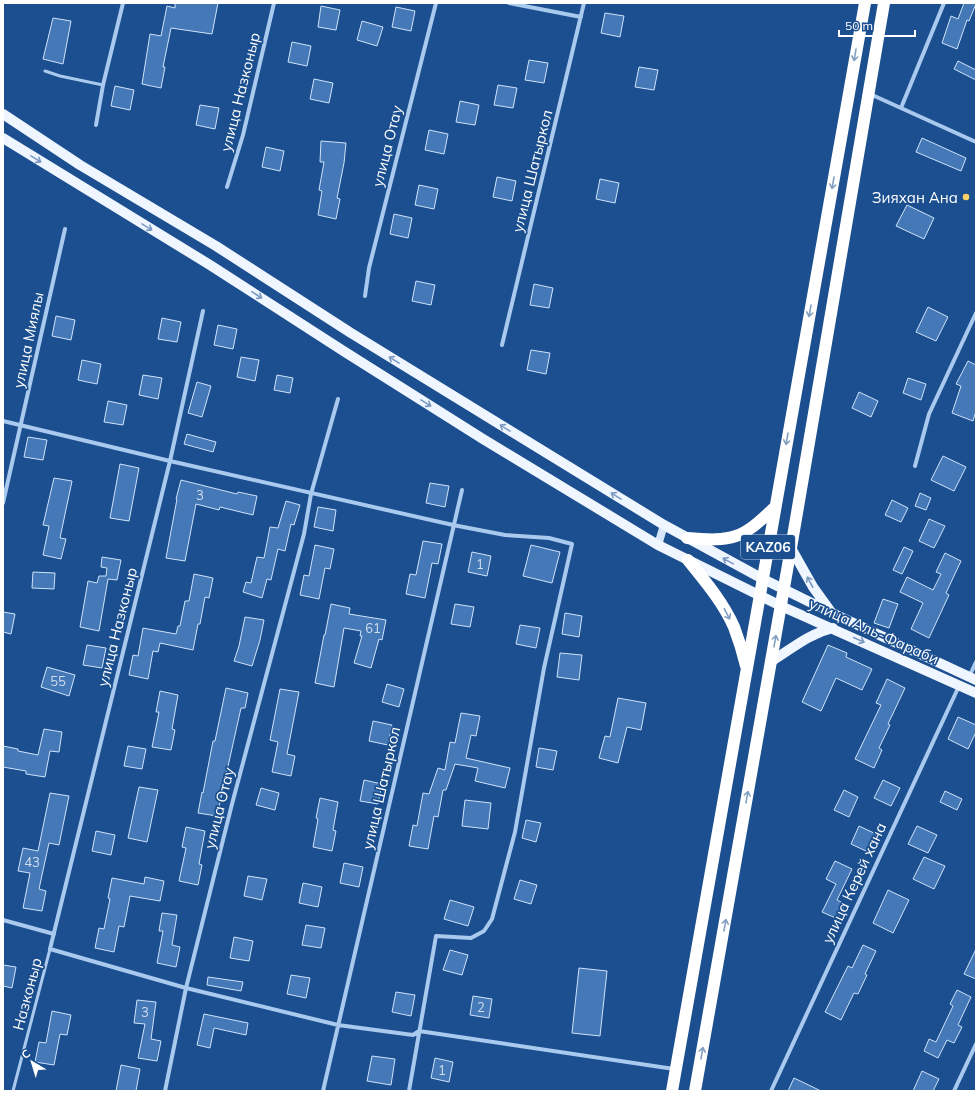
<svg xmlns="http://www.w3.org/2000/svg" width="979" height="1094" viewBox="0 0 979 1094" font-family="Mulish,sans-serif">
  <rect width="100%" height="100%" fill="#1b4f8f"/>
  <path fill="#4478b7" stroke="#cfe3fa" d="M175,3H218L212,34L171,28L163,67H165L161,88L142,84L150,34L161,36L167,6L175,8Z
    M964,3H976V4L969,21L967,20L957,49L942,43L951,16L958,19Z
    M321,6L340,10L336,30L318,27Z
    M396,7L415,11L411,31L392,27Z
    M605,13L624,16L620,37L601,33Z
    M53,18L71,21L63,64L43,59Z
    M362,21L383,27L377,46L357,40Z
    M292,42L311,46L307,66L288,62Z
    M529,60L548,63L544,83L525,80Z
    M958,61L976,70V80L954,69Z
    M639,67L658,70L654,90L635,87Z
    M314,79L333,83L329,103L310,99Z
    M498,85L517,88L513,108L494,105Z
    M115,86L134,90L130,110L111,106Z
    M460,101L479,105L475,125L456,122Z
    M200,105L219,108L215,129L196,125Z
    M429,130L448,134L444,154L425,150Z
    M922,138L966,158L961,171L916,152Z
    M321,141L346,143L344,163L337,198L340,199L336,219L318,215L322,191L319,190L324,162H320Z
    M266,147L284,151L280,171L262,167Z
    M497,177L516,181L512,201L493,197Z
    M600,179L619,183L615,203L596,199Z
    M419,185L438,189L434,209L415,205Z
    M907,205L934,218L924,239L896,226Z
    M394,214L412,218L408,238L390,234Z
    M416,281L435,285L431,305L412,301Z
    M534,284L553,288L549,308L530,305Z
    M928,307L948,317L936,341L916,332Z
    M56,316L75,320L71,340L52,336Z
    M162,318L181,322L177,342L158,339Z
    M218,325L237,329L233,349L214,345Z
    M531,350L550,353L546,374L527,370Z
    M241,357L259,360L255,381L237,377Z
    M82,360L101,364L97,384L78,380Z
    M968,361L976,365V411L973,421L952,413L961,386L956,384Z
    M143,375L162,378L158,399L139,395Z
    M277,375L293,378L290,393L274,390Z
    M908,378L926,384L921,400L903,393Z
    M197,382L211,386L202,417L188,413Z
    M859,392L878,401L871,417L852,408Z
    M108,401L127,405L123,425L104,422Z
    M187,434L216,442L213,452L184,444Z
    M28,437L47,440L43,460L24,457Z
    M943,456L966,467L954,491L931,480Z
    M120,464L139,468L129,521L110,518Z
    M54,478L72,481L60,538L66,539L61,559L43,555L49,526L43,525Z
    M181,480L237,494L238,492L257,496L253,515L220,507L219,510L196,504L185,561L166,558L177,499H176Z
    M430,483L449,486L445,507L426,503Z
    M920,493L931,498L926,510L915,506Z
    M892,500L908,508L901,522L885,515Z
    M286,501L300,505L294,525L291,524L285,551L278,549L271,580L267,579L262,598L243,592L246,582L251,583L257,557L264,558L270,527L278,528Z
    M318,507L336,510L333,531L314,527Z
    M929,519L945,526L934,548L919,541Z
    M423,541L442,544L438,564L432,563L425,598L406,594L410,574L416,575Z
    M315,545L334,549L330,569L325,568L319,599L300,595L304,575L309,576Z
    M531,545L560,552L552,583L523,576Z
    M904,547L913,551L902,574L893,570Z
    M472,552L491,556L487,576L468,572Z
    M945,553L961,561L946,593L949,595L929,638L911,629L923,603L900,592L907,577L933,590L941,574L936,572Z
    M102,557L121,560L117,580L108,579L99,631L80,627L88,581L97,583L99,576H106L107,568L101,567Z
    M33,572L55,573L54,589L32,588Z
    M194,574L213,578L209,598L205,597L200,624H198L193,650L160,643L158,652L153,651L148,679L129,675L133,655L138,656L143,628L176,634L178,626H180L185,601H189Z
    M883,599L898,604L889,628L874,623Z
    M331,604L350,608L349,614L386,620L382,640L379,639L371,668L354,663L362,636H360L361,631L344,628L334,687L315,683L324,635H325Z
    M455,604L474,607L470,627L451,624Z
    M3,612L15,614L11,634L3,632Z
    M565,613L582,616L579,637L562,634Z
    M245,617L264,620L260,640L252,666L234,661L239,646Z
    M520,625L540,628L536,648L516,644Z
    M87,645L106,648L102,668L83,665Z
    M828,645L847,653L846,657L872,669L862,690L836,678L821,711L802,702Z
    M560,653L582,655L579,680L557,677Z
    M47,667L75,675L69,696L41,687Z
    M887,679L905,688L888,724L890,725L879,748L882,750L874,768L855,759L881,705L876,703Z
    M387,684L404,689L399,707L382,702Z
    M226,688L248,693L245,708H241L217,816L198,813L202,792L203,793L213,741H215Z
    M280,689L299,692L287,754L295,756L291,776L272,772L278,742L270,740Z
    M160,691L178,695L172,729L175,730L171,750L152,747L159,712H156Z
    M618,698L646,703L641,730L627,727L618,763L599,758L605,736L610,737Z
    M461,713L480,716L476,736L471,735L466,758L510,768L505,788L475,781L478,768L455,764L446,790H443L438,817L434,816L428,849L409,846L413,825L417,826L423,793L429,794L438,768L445,770L450,742L455,743Z
    M958,717L976,725V732L968,749L948,739Z
    M373,721L392,725L388,745L369,741Z
    M44,729L62,732L59,752L50,751L45,777L26,774V771L3,767V746L18,749V751L38,755Z
    M128,746L146,749L142,769L124,766Z
    M539,748L557,751L553,770L536,767Z
    M364,780L382,784L378,804L360,801Z
    M883,780L900,788L891,806L874,798Z
    M139,787L158,790L147,842L128,838Z
    M261,788L279,793L275,810L256,805Z
    M844,790L858,797L849,817L834,810Z
    M945,791L962,799L957,810L940,802Z
    M50,793L69,796L59,845L49,843L39,889L46,891L42,911L23,908L30,873L18,871L23,848L38,851Z
    M320,798L338,802L333,830L336,831L332,851L313,847L318,819L316,818Z
    M465,800L491,803L488,829L462,826Z
    M526,820L541,823L536,842L522,838Z
    M859,826L876,834L868,852L851,844Z
    M917,826L937,835L928,853L908,844Z
    M186,827L205,831L199,864L202,865L198,885L179,881L186,848L182,847Z
    M96,831L115,835L111,855L92,851Z
    M924,857L945,866L934,889L913,879Z
    M835,861L852,869L837,900L845,904L838,919L822,912L836,884L826,879Z
    M344,863L363,867L359,887L340,883Z
    M248,876L267,879L262,900L244,896Z
    M145,877L164,881L160,901L130,896L124,927L119,926L114,952L95,948L99,928L104,929L110,899L108,898L112,878L144,884Z
    M520,880L537,885L531,904L514,899Z
    M303,883L322,887L318,907L299,903Z
    M888,890L909,900L893,933L873,923Z
    M450,900L474,907L468,926L444,919Z
    M162,913L177,915L172,945L180,947L176,967L157,963L163,931H159Z
    M306,925L325,928L321,948L302,945Z
    M234,937L253,941L249,961L230,958Z
    M863,945L876,951L865,974L867,975L858,994L854,993L841,1020L825,1012L848,966L852,968Z
    M976,949V979L964,974Z
    M450,950L468,955L462,975L443,970Z
    M3,965L16,967L12,988L3,986Z
    M579,968L607,971L600,1036L572,1033Z
    M291,975L310,978L306,998L287,994Z
    M208,977L243,982L241,991L207,985Z
    M957,990L971,997L958,1025L962,1027L954,1043L947,1040L938,1058L924,1051L929,1039L936,1042L953,1006L950,1004Z
    M396,992L415,995L411,1016L392,1012Z
    M473,996L492,999L489,1018L470,1015Z
    M137,1000L156,1002L151,1039L161,1041L157,1061L138,1058L145,1024L134,1023Z
    M52,1011L71,1015L67,1035L60,1034L54,1065L35,1062L39,1042L46,1043Z
    M204,1014L248,1023L246,1035L214,1028L210,1048L197,1045Z
    M372,1056L395,1059L391,1085L367,1081Z
    M435,1058L453,1062L449,1082L431,1078Z
    M121,1065L140,1069L136,1091H116Z
    M922,1071L939,1079L933,1091H913Z
    M794,1078L821,1091H788Z"/>
  <g fill="none" stroke-linecap="round" stroke-linejoin="round">
    <path stroke="#a9c9ee" stroke-width="3" d="M45,71L60,76L103,85
      M13,1091L50,949"/>
    <path stroke="#a9c9ee" stroke-width="4" d="M509,3L581,17
      M870,94L976,142
      M901,108L944,3
      M96,125L103,85L123,3
      M227,187L243,135L274,3
      M365,296L369,268L436,3
      M203,311L170,461L50,949L186,988L338,1025L413,1035L419,1031L674,1069
      M502,345L584,3
      M3,421L170,461L453,525L505,535L549,538L572,544L544,668L515,832L492,919L484,931L471,938L436,936L409,1091
      M915,466L929,414L976,313
      M3,503L65,229
      M969,677L976,662
      M3,920L54,934
      M165,1091L186,988L232,804L304,534L311,494L338,399
      M323,1091L462,490
      M771,1091L959,686
      M954,1091L976,1044"/>
    <path stroke="#d6e6fa" stroke-width="8" d="M658,545L664,525"/>
    <path stroke="#f0f6ff" stroke-width="10" d="M3,114L80,165L216,246L351,333L664,525L763,579L832,613L976,680
      M3,138L210,265L345,352L483,439L658,545L781,606L976,693
      M791,548L813,587L831,612
      M772,661C793,648 808,634 833,628"/>
    <path stroke="#fff" stroke-width="12" d="M687,538C733,542 742,539 775,507
      M688,560C705,581 723,602 734,627C739,640 743,653 746,666
      M672,1091L865,3
      M695,1091L791,548L884,3"/>
  </g>
  <defs><path id="oneway-shaft" d="M-6 0H5M1.5-3L5.5 0L1.5 3" fill="none" stroke-width="1.6" stroke-linecap="round" stroke-linejoin="round"/></defs>
  <g stroke="#829ec1">
    <use href="#oneway-shaft" transform="translate(855 55) rotate(100)"/>
    <use href="#oneway-shaft" transform="translate(833 183) rotate(100)"/>
    <use href="#oneway-shaft" transform="translate(810 311) rotate(100)"/>
    <use href="#oneway-shaft" transform="translate(787 439) rotate(100)"/>
    <use href="#oneway-shaft" transform="translate(727 614) rotate(62)"/>
    <use href="#oneway-shaft" transform="translate(775 641) rotate(-80)"/>
    <use href="#oneway-shaft" transform="translate(747 797) rotate(-80)"/>
    <use href="#oneway-shaft" transform="translate(725 925) rotate(-80)"/>
    <use href="#oneway-shaft" transform="translate(702 1053) rotate(-80)"/>
  </g>
  <g stroke="#7b9ac1">
    <use href="#oneway-shaft" transform="translate(36 159) rotate(32)"/>
    <use href="#oneway-shaft" transform="translate(147 227) rotate(31)"/>
    <use href="#oneway-shaft" transform="translate(257 295) rotate(33)"/>
    <use href="#oneway-shaft" transform="translate(394 360) rotate(-148)"/>
    <use href="#oneway-shaft" transform="translate(426 403) rotate(32)"/>
    <use href="#oneway-shaft" transform="translate(505 428) rotate(-148)"/>
    <use href="#oneway-shaft" transform="translate(616 496) rotate(-148)"/>
    <use href="#oneway-shaft" transform="translate(728 561) rotate(-151)"/>
    <use href="#oneway-shaft" transform="translate(810 582) rotate(-118)"/>
    <use href="#oneway-shaft" transform="translate(859 640) rotate(24)"/>
  </g>
  <circle fill="#ffd166" stroke="#1b4f8f" stroke-width="1.5" cx="966" cy="197" r="4"/>
  <g text-anchor="middle" dominant-baseline="central" stroke-width="3.5" stroke-linejoin="round" paint-order="stroke">
    <g font-size="13" fill="#d0dded">
      <text x="200" y="495">3</text>
      <text x="480" y="564">1</text>
      <text x="373" y="628">61</text>
      <text x="58" y="681">55</text>
      <text x="32" y="862">43</text>
      <text x="481" y="1007">2</text>
      <text x="145" y="1012">3</text>
      <text x="442" y="1070">1</text>
    </g>
    <rect fill="#1b4f8f" stroke="#bbcadd" stroke-width="1" x="741" y="535" width="54" height="24" rx="3"/>
    <g font-size="14" font-weight="bold" fill="#fff">
      <text x="768" y="547">KАZ06</text>
    </g>
    <g font-size="15" fill="#fff" stroke="#1b4f8f">
      <text transform="translate(240 92) rotate(-76)">улица Назконыр</text>
      <text transform="translate(387 146) rotate(-76)">улица Отау</text>
      <text transform="translate(532 171) rotate(-76)">улица Шатыркол</text>
      <text transform="translate(28 340) rotate(-78)">улица Миялы</text>
      <text transform="translate(117 627) rotate(-76)">улица Назконыр</text>
      <text transform="translate(874 631) rotate(24)">улица Аль-Фараби</text>
      <text transform="translate(381 788) rotate(-77)">улица Шатыркол</text>
      <text transform="translate(219 808) rotate(-76)">улица Отау</text>
      <text transform="translate(854 883) rotate(-65)">улица Керей хана</text>
      <text transform="translate(27 994) rotate(-75)">Назконыр</text>
    </g>
    <g font-size="15" fill="#fff" stroke="#1b4f8f" text-anchor="end">
      <text x="958" y="197">Зияхан Ана</text>
    </g>
  </g>
  <rect width="979" height="1094" fill="none" stroke="#ffffff" stroke-width="8"/>
  <g transform="translate(32 1062) rotate(322)" stroke="#1b4f8f" stroke-width="3" paint-order="stroke">
  <path d="M0-3L7 15L0 10L-7 15Z" fill="#ffffff"/>
  <text y="-6" font-size="11" font-weight="bold" text-anchor="middle" fill="#ffffff">С</text>
  </g>
  <path d="M839 30v6h76v-6" fill="none" stroke="#ffffff" stroke-width="2"/>
  <text x="845" y="30" font-size="12" fill="#ffffff" stroke="#1b4f8f" stroke-width="3" paint-order="stroke">50 m</text>
</svg>
